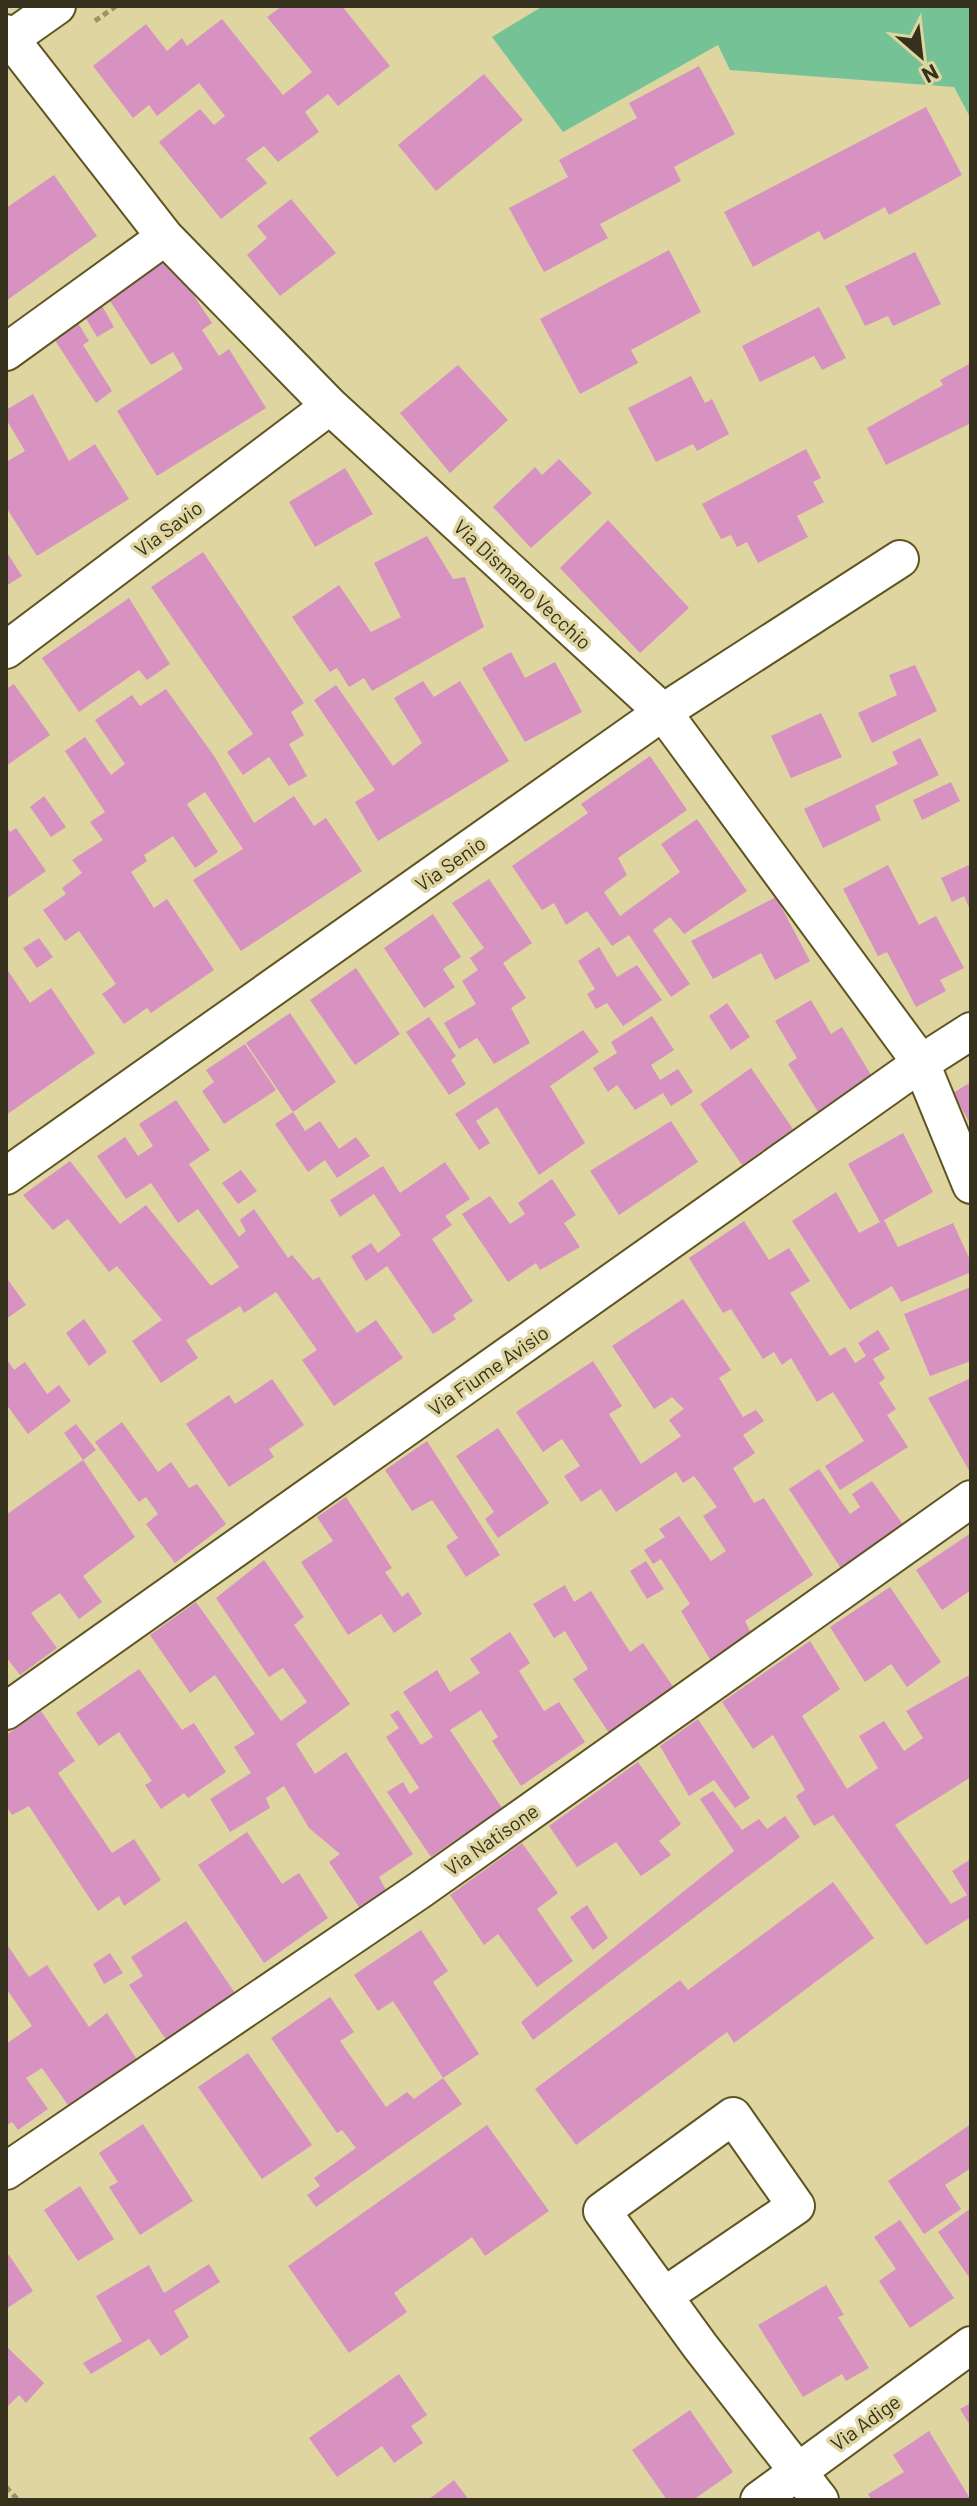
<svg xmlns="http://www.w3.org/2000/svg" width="977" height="2506" viewBox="0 0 977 2506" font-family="Barlow,sans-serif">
  <rect width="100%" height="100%" fill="#dfd5a0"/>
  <path fill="#75c297" d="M543,6H971V119L954,87L730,70L718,45L563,132L492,37Z"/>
  <path fill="#d792c2" d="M282,6H342L390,66L338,106L328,94L305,112L319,132L278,162L264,146L246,159L267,183L221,219L159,142L200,109L214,125L225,116L199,83L157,116L149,105L133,118L93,66L146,24L167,51L182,38L187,46L222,19L283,95L312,72L267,17Z
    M699,66L735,134L674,167L681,181L600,224L608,238L544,272L509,208L568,177L559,160L637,118L629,103Z
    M484,74L523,120L436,191L398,145Z
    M926,107L962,175L889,215L885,207L824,240L819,231L753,267L724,212Z
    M54,175L97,236L6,301V208Z
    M291,199L336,253L280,296L247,255L267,238L257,226Z
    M669,250L701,312L631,350L638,363L580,394L540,319Z
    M915,252L941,304L893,326L888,316L865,326L845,286Z
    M166,254L212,323L202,330L219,356L229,349L266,408L157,476L117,411L183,369L173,352L151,365L107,296Z
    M101,304L114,327L97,337L84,315Z
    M819,307L846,358L822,370L814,356L760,382L742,346Z
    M78,323L89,341L83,345L112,391L96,403L54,339Z
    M971,363V423L886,465L867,428L943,385L940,380Z
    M458,365L508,420L450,473L400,413Z
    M691,376L705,403L712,399L729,434L697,451L693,444L656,462L628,408Z
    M33,394L69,461L95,444L129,499L37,556L6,507V462L25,451L6,419V410Z
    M806,449L821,478L813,482L824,502L797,516L808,537L758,563L747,542L737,547L731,535L721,539L702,504Z
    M559,459L592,493L531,548L493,507L535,467L542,475Z
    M345,468L373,514L315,547L289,502Z
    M608,520L689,608L640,653L560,568Z
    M427,536L453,579L465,577L484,627L372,691L364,678L349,687L337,668L330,672L292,617L339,585L371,632L401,617L374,563Z
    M6,551L22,576L6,586Z
    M203,552L304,703L291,712L304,735L289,744L307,776L289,786L269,757L243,775L227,752L253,734L151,587Z
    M129,598L170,664L147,680L139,670L79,712L42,658Z
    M511,652L525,678L555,662L582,712L525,742L482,668Z
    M915,665L937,711L872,743L858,713L897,695L889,675Z
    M423,681L434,697L460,681L509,761L378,841L355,802L375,790L314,700L336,685L393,766L422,743L394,698Z
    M14,684L50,735L6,766V689Z
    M166,689L214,756L254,823L294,796L314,826L326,818L362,871L241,951L193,880L243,849L205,792L187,804L218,852L195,868L173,836L144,855L147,861L131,872L154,908L167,899L214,970L151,1013L147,1008L124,1024L102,994L116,984L79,931L65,941L43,910L66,894L62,888L82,873L72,860L103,840L90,822L105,812L65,751L85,737L111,775L125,764L95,720L132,695L140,706Z
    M821,713L842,757L791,778L771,736Z
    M920,738L939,775L875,806L881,820L823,848L804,809L898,764L892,752Z
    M650,756L687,810L618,858L627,875L604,892L620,916L680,872L661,844L697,819L747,891L684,934L670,917L653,930L690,984L671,997L629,935L612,946L587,911L566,925L554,903L542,910L512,866L588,813L581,804Z
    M951,782L960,801L922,820L913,800Z
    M44,796L66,827L51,837L30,807Z
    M6,826L10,832L16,828L46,871L6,899Z
    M971,864V912L964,896L952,902L941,878Z
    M888,865L919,925L936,916L964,968L940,980L946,991L916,1007L887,952L878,956L843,889Z
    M489,879L532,943L503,963L526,998L511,1008L530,1043L494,1064L477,1038L459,1049L444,1023L476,1004L462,981L478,970L470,958L484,948L452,903Z
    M776,897L810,961L775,980L761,953L713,979L691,941Z
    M433,914L461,957L443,969L455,987L424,1008L384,948Z
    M39,938L53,957L37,968L23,948Z
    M599,947L617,977L637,965L662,1000L623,1026L607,1003L596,1009L587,994L595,989L578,961Z
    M6,968L30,1003L51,988L95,1053L6,1115Z
    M356,968L400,1034L355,1065L310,1000Z
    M811,1000L831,1034L842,1027L871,1075L818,1112L788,1064L797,1058L775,1021Z
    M727,1003L750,1037L731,1050L709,1016Z
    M290,1013L336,1082L293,1112L246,1043Z
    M652,1016L674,1050L651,1065L660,1080L678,1069L693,1092L671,1106L663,1093L635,1110L617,1085L608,1092L593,1068L617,1053L611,1042Z
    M429,1017L456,1056L451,1060L466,1084L449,1095L406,1032Z
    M583,1030L599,1052L550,1086L585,1143L539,1175L497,1107L476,1121L490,1143L479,1150L455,1114Z
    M245,1044L276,1090L224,1124L202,1091L214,1082L206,1070Z
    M751,1068L793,1129L742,1165L700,1104Z
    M971,1082V1125L953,1093Z
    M176,1100L210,1150L189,1164L239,1237L246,1231L240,1220L254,1209L288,1258L292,1255L313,1280L319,1277L357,1333L376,1320L403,1358L334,1406L302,1360L317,1350L276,1292L244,1313L240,1306L186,1340L198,1358L161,1383L132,1341L162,1320L117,1266L109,1272L68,1219L53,1230L23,1195L70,1161L120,1224L146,1205L211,1286L239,1267L198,1209L178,1223L151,1183L126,1199L97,1156L125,1137L138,1156L153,1146L139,1124Z
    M293,1112L305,1131L320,1121L339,1149L356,1137L370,1156L337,1178L325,1160L308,1172L275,1124Z
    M671,1121L698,1162L619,1215L590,1171Z
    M903,1133L933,1192L884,1220L898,1247L953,1223L971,1262V1272L901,1302L892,1286L850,1310L792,1221L836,1192L859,1233L880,1222L848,1164Z
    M445,1162L470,1199L445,1216L452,1225L432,1239L473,1301L453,1315L456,1319L433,1334L387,1266L366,1281L351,1256L371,1243L378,1253L401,1235L374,1194L340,1217L330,1200L383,1166L400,1193Z
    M241,1170L257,1191L238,1204L222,1183Z
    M552,1179L576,1215L564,1223L580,1247L540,1270L536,1263L508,1282L462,1214L490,1196L510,1224L525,1214L518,1203Z
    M744,1221L769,1260L789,1248L810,1281L790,1293L830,1356L845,1347L855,1363L866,1356L858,1343L878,1330L890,1349L873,1359L885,1378L879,1383L896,1409L887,1415L908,1447L840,1490L825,1466L864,1441L833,1392L817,1402L791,1358L782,1365L774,1352L763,1359L731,1309L723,1313L689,1258Z
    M6,1277L26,1305L6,1319Z
    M971,1287V1361L930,1376L904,1314Z
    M683,1299L731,1370L719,1378L743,1417L756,1410L764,1421L743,1435L755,1453L733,1468L754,1503L764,1498L813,1575L745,1621L751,1633L711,1661L681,1611L690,1604L661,1559L653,1564L644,1550L665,1537L659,1529L679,1516L711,1561L726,1551L703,1516L717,1507L694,1476L683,1483L676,1472L616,1512L601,1489L581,1502L564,1476L580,1466L562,1439L543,1452L516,1412L593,1361L622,1406L609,1414L641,1464L681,1436L669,1420L684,1409L672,1397L654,1409L612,1346Z
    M84,1319L107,1352L89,1366L66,1333Z
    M6,1358L14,1370L25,1362L47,1394L59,1385L71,1401L28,1434L6,1404Z
    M971,1378V1474L928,1398Z
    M272,1379L304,1425L269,1449L274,1457L229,1487L186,1424L229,1395L235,1404Z
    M122,1422L158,1472L171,1462L189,1488L197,1484L226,1524L175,1563L146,1524L158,1514L146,1497L139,1502L95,1442Z
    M76,1424L96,1450L83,1460L64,1433Z
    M498,1428L549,1503L498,1538L485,1519L494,1512L456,1456Z
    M427,1441L500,1555L466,1577L446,1546L458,1538L432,1500L412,1511L385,1470Z
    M83,1460L135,1537L83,1576L102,1602L79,1619L60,1593L31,1613L57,1648L20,1675L6,1657V1515Z
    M819,1469L850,1514L860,1507L852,1494L872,1481L904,1526L842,1570L789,1489Z
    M346,1497L392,1568L385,1572L402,1597L408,1592L422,1614L394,1633L381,1614L348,1635L301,1562L333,1541L317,1517Z
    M971,1533V1590L942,1610L916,1570Z
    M264,1560L304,1617L294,1625L350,1704L296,1744L315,1774L346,1752L413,1854L379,1877L386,1890L359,1907L329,1862L340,1854L309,1828L284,1786L266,1798L270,1808L230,1832L210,1799L251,1773L234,1747L255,1734L215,1675L190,1693L150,1635L196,1602L281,1721L307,1702L283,1668L269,1677L216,1598Z
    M646,1561L664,1589L647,1599L630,1571Z
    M565,1585L574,1602L591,1591L630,1652L643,1643L674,1688L609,1733L573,1679L588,1669L565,1631L554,1638L533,1604Z
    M890,1587L941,1662L907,1687L891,1664L865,1682L830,1627Z
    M510,1632L530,1663L519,1671L544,1711L559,1702L585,1742L521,1786L492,1741L498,1737L481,1710L450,1730L502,1808L431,1857L387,1792L403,1782L410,1794L419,1788L386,1737L399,1728L390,1715L398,1710L421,1745L433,1737L403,1692L437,1670L450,1692L480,1673L470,1659Z
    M810,1641L840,1689L802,1716L847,1789L878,1768L859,1736L884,1721L904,1751L923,1738L906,1711L971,1674V1777L895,1825L951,1904L967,1895L952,1871L971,1859V1917L926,1945L833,1815L814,1826L796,1796L805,1790L773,1735L753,1749L722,1702Z
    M139,1669L182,1730L194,1723L226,1772L188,1798L184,1793L161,1809L145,1785L152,1781L119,1732L99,1746L76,1713Z
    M41,1711L75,1761L58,1773L112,1853L134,1839L161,1880L124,1906L119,1896L98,1911L29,1806L12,1815L6,1806V1735Z
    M698,1719L750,1798L735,1808L714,1780L689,1796L660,1746Z
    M638,1762L681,1824L659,1841L671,1855L641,1876L616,1842L577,1867L549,1826Z
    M713,1791L742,1830L759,1819L767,1829L785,1816L800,1837L533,2040L521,2022L734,1851L700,1799Z
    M247,1832L282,1884L299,1873L328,1918L264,1963L198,1865Z
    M522,1843L558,1893L537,1909L573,1961L537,1987L498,1934L484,1945L450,1895Z
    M833,1882L874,1938L734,2043L727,2032L576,2145L535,2089L680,1980L688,1990Z
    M587,1905L608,1938L593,1950L570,1917Z
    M186,1921L235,1993L167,2041L129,1985L143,1976L131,1957Z
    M421,1930L448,1971L433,1982L479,2054L443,2078L393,2001L378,2011L354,1975Z
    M6,1943L29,1977L47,1965L89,2027L107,2013L137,2060L70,2108L42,2068L26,2078L48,2109L18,2130L12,2122L6,2126V2044L32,2026L6,1988Z
    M110,1953L123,1973L104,1984L93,1964Z
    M330,1997L354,2032L340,2041L386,2107L407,2092L414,2099L443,2078L462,2104L316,2207L307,2195L320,2186L314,2178L356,2148L342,2130L337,2133L271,2038Z
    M248,2053L312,2145L262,2179L198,2087Z
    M143,2124L193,2201L140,2235L109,2187L118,2182L99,2153Z
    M971,2124V2168L945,2185L961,2209L924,2234L888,2181Z
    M487,2125L549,2211L485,2256L472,2237L394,2293L407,2312L349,2353L288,2266Z
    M80,2186L114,2239L78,2261L44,2210Z
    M971,2208V2280L938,2232Z
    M900,2220L954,2298L910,2328L879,2281L896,2269L874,2237Z
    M9,2255L33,2291L6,2309V2257Z
    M209,2264L220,2282L174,2311L189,2337L161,2356L149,2339L91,2374L83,2363L122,2341L96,2296L149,2265L164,2293Z
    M826,2285L844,2315L838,2317L869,2368L846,2381L842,2374L803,2397L758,2325Z
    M6,2346L44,2383L26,2403L19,2395L6,2408Z
    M399,2374L427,2415L411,2426L423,2443L394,2463L382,2446L337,2477L309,2438Z
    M971,2403V2427L960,2409Z
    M690,2410L733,2472L693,2500H667L632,2450Z
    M929,2431L971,2500H872L868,2494L904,2472L893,2455Z
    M454,2480L469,2500H428Z"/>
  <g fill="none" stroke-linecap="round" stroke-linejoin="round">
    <g stroke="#5e5522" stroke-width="40">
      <path id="minor" d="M6,33L165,237L330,406L663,712L921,1063L971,1185
        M6,42L57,6
        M6,352L165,237
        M6,650L330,406
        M6,1176L663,712L900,559
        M6,1711L921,1063L971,1031
        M6,2171L420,1890L971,1499
        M664,2296L796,2206L733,2116L602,2211L700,2346L820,2500
        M759,2500L971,2345"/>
    </g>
    <path stroke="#9a926a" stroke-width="5" stroke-dasharray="6 4" stroke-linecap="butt" d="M95,21L116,6
      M6,2487L18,2500"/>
    <use href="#minor" stroke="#fff" stroke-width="36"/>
  </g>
  <g text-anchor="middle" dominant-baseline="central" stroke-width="7" stroke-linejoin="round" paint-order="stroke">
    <g font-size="20" fill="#35311c" stroke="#dfd5a0">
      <text transform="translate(168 528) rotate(-37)">Via Savio</text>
      <text transform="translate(523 584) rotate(43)">Via Dismano Vecchio</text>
      <text transform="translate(450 863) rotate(-35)">Via Senio</text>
      <text transform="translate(488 1370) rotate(-35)">Via Fiume Avisio</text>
      <text transform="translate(491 1839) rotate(-35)">Via Natisone</text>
      <text transform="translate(865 2422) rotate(-36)">Via Adige</text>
    </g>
  </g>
  <rect width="977" height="2506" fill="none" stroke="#35311c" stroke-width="16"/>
  <g transform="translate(921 56) rotate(152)" stroke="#dfd5a0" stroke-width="6" paint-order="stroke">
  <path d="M0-6L14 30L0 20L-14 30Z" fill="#35311c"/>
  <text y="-12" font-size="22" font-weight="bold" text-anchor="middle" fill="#35311c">N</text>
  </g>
</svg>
